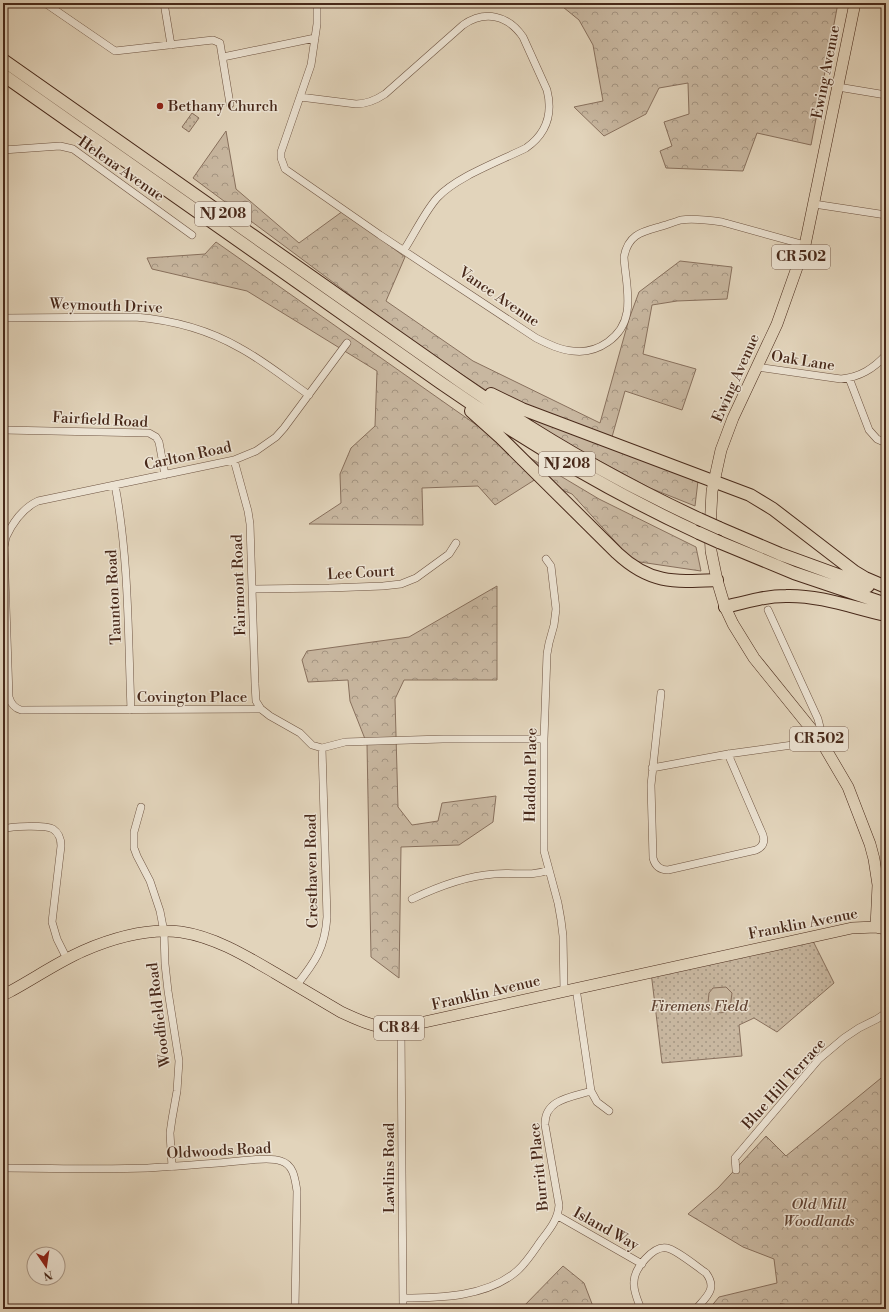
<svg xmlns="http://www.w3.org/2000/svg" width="889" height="1312" viewBox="0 0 889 1312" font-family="'Libre Bodoni',serif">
  <defs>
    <pattern id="grass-dots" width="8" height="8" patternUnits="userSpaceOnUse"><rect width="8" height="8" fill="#c8b7a0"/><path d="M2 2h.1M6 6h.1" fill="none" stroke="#a49582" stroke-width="1.8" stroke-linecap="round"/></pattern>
    <pattern id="forest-crowns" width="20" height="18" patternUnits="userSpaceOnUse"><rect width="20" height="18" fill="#c8b7a0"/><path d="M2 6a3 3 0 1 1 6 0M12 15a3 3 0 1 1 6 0" fill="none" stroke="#a49582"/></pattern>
    <pattern id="water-waves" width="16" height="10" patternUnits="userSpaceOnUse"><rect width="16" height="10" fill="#ae9a84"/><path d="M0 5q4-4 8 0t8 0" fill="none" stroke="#907e6b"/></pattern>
  </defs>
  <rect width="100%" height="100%" fill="#e2d4bb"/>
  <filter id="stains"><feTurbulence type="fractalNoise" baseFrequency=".005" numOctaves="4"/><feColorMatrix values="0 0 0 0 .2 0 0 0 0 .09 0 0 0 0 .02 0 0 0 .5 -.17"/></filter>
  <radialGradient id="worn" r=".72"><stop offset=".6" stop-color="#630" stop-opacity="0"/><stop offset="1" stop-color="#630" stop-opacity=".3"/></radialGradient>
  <path fill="url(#grass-dots)" stroke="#88705d" d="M192,113L199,118L189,132L182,127Z
    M811,937L834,983L777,1032L754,1018L739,1025L742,1056L662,1063L651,972Z"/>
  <path fill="url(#forest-crowns)" stroke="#88705d" d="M558,3H838L811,145L757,133L743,171L666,168L660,151L672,146L664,122L689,114L688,83L659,88L646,114L604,136L574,107L603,101L593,45L579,20Z
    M226,131L236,189L299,243L343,211L405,257L386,301L473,361L600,423L629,319L639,292L680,261L732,267L727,299L677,301L652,305L643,354L696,369L682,410L625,391L610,444L698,481L695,506L650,488L564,442L416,344L193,178Z
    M216,242L485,431L599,499L696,547L701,571L633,561L572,494L536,479L495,505L478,486L422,488L423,525L309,524L341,503L340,474L351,448L375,426L377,371L247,291L152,269L147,258L205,254Z
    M497,586V680H404L395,699L398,807L412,825L438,821L442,803L496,796L493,822L459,845L401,847L399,978L371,957L367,744L350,701L348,680L308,682L302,660L307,651L409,637Z
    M886,1074V1309H793L791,1305L780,1304L776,1309H709L719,1297L777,1283L774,1259L743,1247L688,1214L718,1188L766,1136L786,1156Z
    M563,1266L584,1283L594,1309H521Z"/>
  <path fill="#c8b7a0" stroke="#88705d" d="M726,987L732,993L730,1008C722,1017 712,1012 708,1003L709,993L713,988Z"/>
  <path fill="url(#water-waves)" stroke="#856d5a" d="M780,1304L791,1305L793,1309H776Z"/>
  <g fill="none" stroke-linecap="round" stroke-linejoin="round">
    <g stroke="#6e5442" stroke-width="8">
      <path id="minor" d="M45,3L115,51L213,40L220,43L230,104
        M164,3L171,45
        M317,3V24L311,65L281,152V158L285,169L380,235L536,338C548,344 560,350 573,351C598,354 623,337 627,312C630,294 625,275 624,257C628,235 641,232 659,227C666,225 674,222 681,220C694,218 708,220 722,222L805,245
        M223,57L315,38
        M838,87L886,95
        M300,97L356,104C367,104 376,100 385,94L463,25C485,10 508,15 523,37L547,90C553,114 546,134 526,148C500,161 456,177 437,198C424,213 415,233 404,250
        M3,150L60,146L73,149L192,235
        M814,204L886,215
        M3,318L135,317C172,320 207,329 240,348C264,361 286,379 309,395
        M757,367L841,379C860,377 873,369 886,355
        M849,378L869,430L877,439L886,443
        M3,430L149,433L156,437L159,442L165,475
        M234,460L248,511L250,524L255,684L256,701L261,709
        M115,485C129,559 128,634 131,710
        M6,537L4,547L9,697C11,704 14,708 21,710L261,709L270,716L300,733L312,745L322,748L345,742L443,739H544
        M3,538L6,537C13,522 23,508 38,501L234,460L256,451L276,437L284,428L347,343
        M546,559L551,566L556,609L554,625L549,643L547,654L544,739V851L558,903L561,920L563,936L564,991
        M253,589L329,588L383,586L401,584L416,578L449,554L456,543
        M661,693L651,785L653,858C655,866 660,870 668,870L756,850C763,847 765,842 763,835L728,754
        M652,768L728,754L821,741V731L818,719L768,610
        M141,807L134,832V848L137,856L150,881L160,911L164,932L165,964L168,991L179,1061L177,1091L172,1119L170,1133L172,1167
        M3,829C12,826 45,825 53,829C59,833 61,839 61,846L52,922L57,939L67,959
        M412,899C437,887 466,876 494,874C513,872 531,877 549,870
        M296,986C315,962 325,948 327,917L322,748
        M576,988L591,1091L597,1102L609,1111
        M401,1028L403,1309
        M3,1168C51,1168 100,1170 148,1168C179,1166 209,1164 239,1161C250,1160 271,1157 281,1161C294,1165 295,1179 297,1191L295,1309
        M736,1170L735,1158L819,1059L844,1038L859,1028L877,1019L886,1013
        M558,1216L642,1264
        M403,1298C440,1298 487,1297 517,1271C526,1263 533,1252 540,1242C549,1230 558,1220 559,1205L545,1125C544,1099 572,1097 591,1091
        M641,1309C638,1301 633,1291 634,1282C634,1269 653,1245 667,1248C677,1250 697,1267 706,1273C718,1289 706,1297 696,1309"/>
    </g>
    <g stroke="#48291a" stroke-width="12">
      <path id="primary" d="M855,3L805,245L777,324L733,418L721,450L712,491L710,530L711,551L717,580L725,607L733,624L754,658L821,741L848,787L870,844L874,859L878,885L876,927
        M3,995L11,991C35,978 58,962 83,951C113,938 148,928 181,932C215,937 246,956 275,973C297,986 319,999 341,1012C358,1020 374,1027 393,1029L852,928L876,927L886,929"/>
    </g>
    <g stroke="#48291a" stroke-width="14">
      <path id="trunk" d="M3,60L460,381C536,434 615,480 699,519
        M3,75L441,383C523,440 608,491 699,533
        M491,394L522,409L750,495L773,509L855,572L865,578L886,587
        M471,411L500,437L617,553C650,584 674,582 717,580
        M719,528L780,554L868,586
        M719,542L794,573L886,604
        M725,607C745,602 765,596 786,596C820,595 854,608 886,615"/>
    </g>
    <use href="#minor" stroke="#ece3d3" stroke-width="7"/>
    <use href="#primary" stroke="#e2d4bb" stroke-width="11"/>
    <use href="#trunk" stroke="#e2d4bb" stroke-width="12"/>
    <g stroke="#48291a" stroke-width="14" stroke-linecap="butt">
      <path id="trunk-bridge" d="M699,519L719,528
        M699,533L719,542"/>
    </g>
    <use href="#trunk-bridge" stroke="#e2d4bb" stroke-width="12"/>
  </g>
  <circle fill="#8f2418" stroke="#ece3d3" stroke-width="1.5" cx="160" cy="106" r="4"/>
  <g text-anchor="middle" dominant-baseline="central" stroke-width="3" stroke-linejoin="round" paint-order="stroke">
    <g fill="#ece3d3" stroke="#796152" stroke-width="1">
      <rect x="195" y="202" width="56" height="24" rx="3"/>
      <rect x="772" y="245" width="58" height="24" rx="3"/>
      <rect x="539" y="452" width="56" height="24" rx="3"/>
      <rect x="790" y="727" width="58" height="24" rx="3"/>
      <rect x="374" y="1016" width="50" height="24" rx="3"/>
    </g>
    <g font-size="14" font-weight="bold" fill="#48291a">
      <text x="223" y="214">NJ 208</text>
      <text x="801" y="257">CR 502</text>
      <text x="567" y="464">NJ 208</text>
      <text x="819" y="739">CR 502</text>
      <text x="399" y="1028">CR 84</text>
    </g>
    <g font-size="15" fill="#48291a" stroke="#ece3d3">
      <text transform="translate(826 72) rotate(-79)">Ewing Avenue</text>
      <text transform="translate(121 169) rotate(35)">Helena Avenue</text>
      <text transform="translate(499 297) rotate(34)">Vance Avenue</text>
      <text transform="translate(106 306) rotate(2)">Weymouth Drive</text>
      <text transform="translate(803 361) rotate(9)">Oak Lane</text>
      <text transform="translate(736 378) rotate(-66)">Ewing Avenue</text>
      <text transform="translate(100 420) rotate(3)">Fairfield Road</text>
      <text transform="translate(188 456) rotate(-12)">Carlton Road</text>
      <text transform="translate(361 573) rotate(-3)">Lee Court</text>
      <text transform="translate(239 585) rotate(-92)">Fairmont Road</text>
      <text transform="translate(114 597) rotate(-93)">Taunton Road</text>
      <text x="192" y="697">Covington Place</text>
      <text transform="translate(531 775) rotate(-89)">Haddon Place</text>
      <text transform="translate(312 871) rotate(-91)">Cresthaven Road</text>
      <text transform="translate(803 924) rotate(-11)">Franklin Avenue</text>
      <text transform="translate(486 993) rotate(-13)">Franklin Avenue</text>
      <text transform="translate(159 1015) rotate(-97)">Woodfield Road</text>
      <text transform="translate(784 1084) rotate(-48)">Blue Hill Terrace</text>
      <text transform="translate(219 1151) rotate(-3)">Oldwoods Road</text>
      <text transform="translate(539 1167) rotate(-96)">Burritt Place</text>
      <text transform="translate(389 1168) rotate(-90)">Lawlins Road</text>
      <text transform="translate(606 1229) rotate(29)">Island Way</text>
    </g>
    <g font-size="15" fill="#48291a" stroke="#ece3d3" text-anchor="start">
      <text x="168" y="106">Bethany Church</text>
    </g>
    <g font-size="15" font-style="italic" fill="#624535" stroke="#ece3d3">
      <text x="699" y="1006">Firemens Field</text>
      <text x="819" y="1204">Old Mill<tspan x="819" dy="17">Woodlands</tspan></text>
    </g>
  </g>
  <rect width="889" height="1312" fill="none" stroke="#e2d4bb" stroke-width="16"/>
  <rect x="4" y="4" width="881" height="1304" fill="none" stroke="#48291a" stroke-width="2"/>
  <rect x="8" y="8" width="873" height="1296" fill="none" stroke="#48291a"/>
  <g transform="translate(46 1266) rotate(167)"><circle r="19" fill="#ece3d3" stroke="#aa9989"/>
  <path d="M0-3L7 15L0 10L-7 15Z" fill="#8f2418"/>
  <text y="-6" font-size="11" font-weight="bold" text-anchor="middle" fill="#48291a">N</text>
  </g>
  <rect width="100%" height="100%" filter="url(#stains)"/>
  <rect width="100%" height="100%" fill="url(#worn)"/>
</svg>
